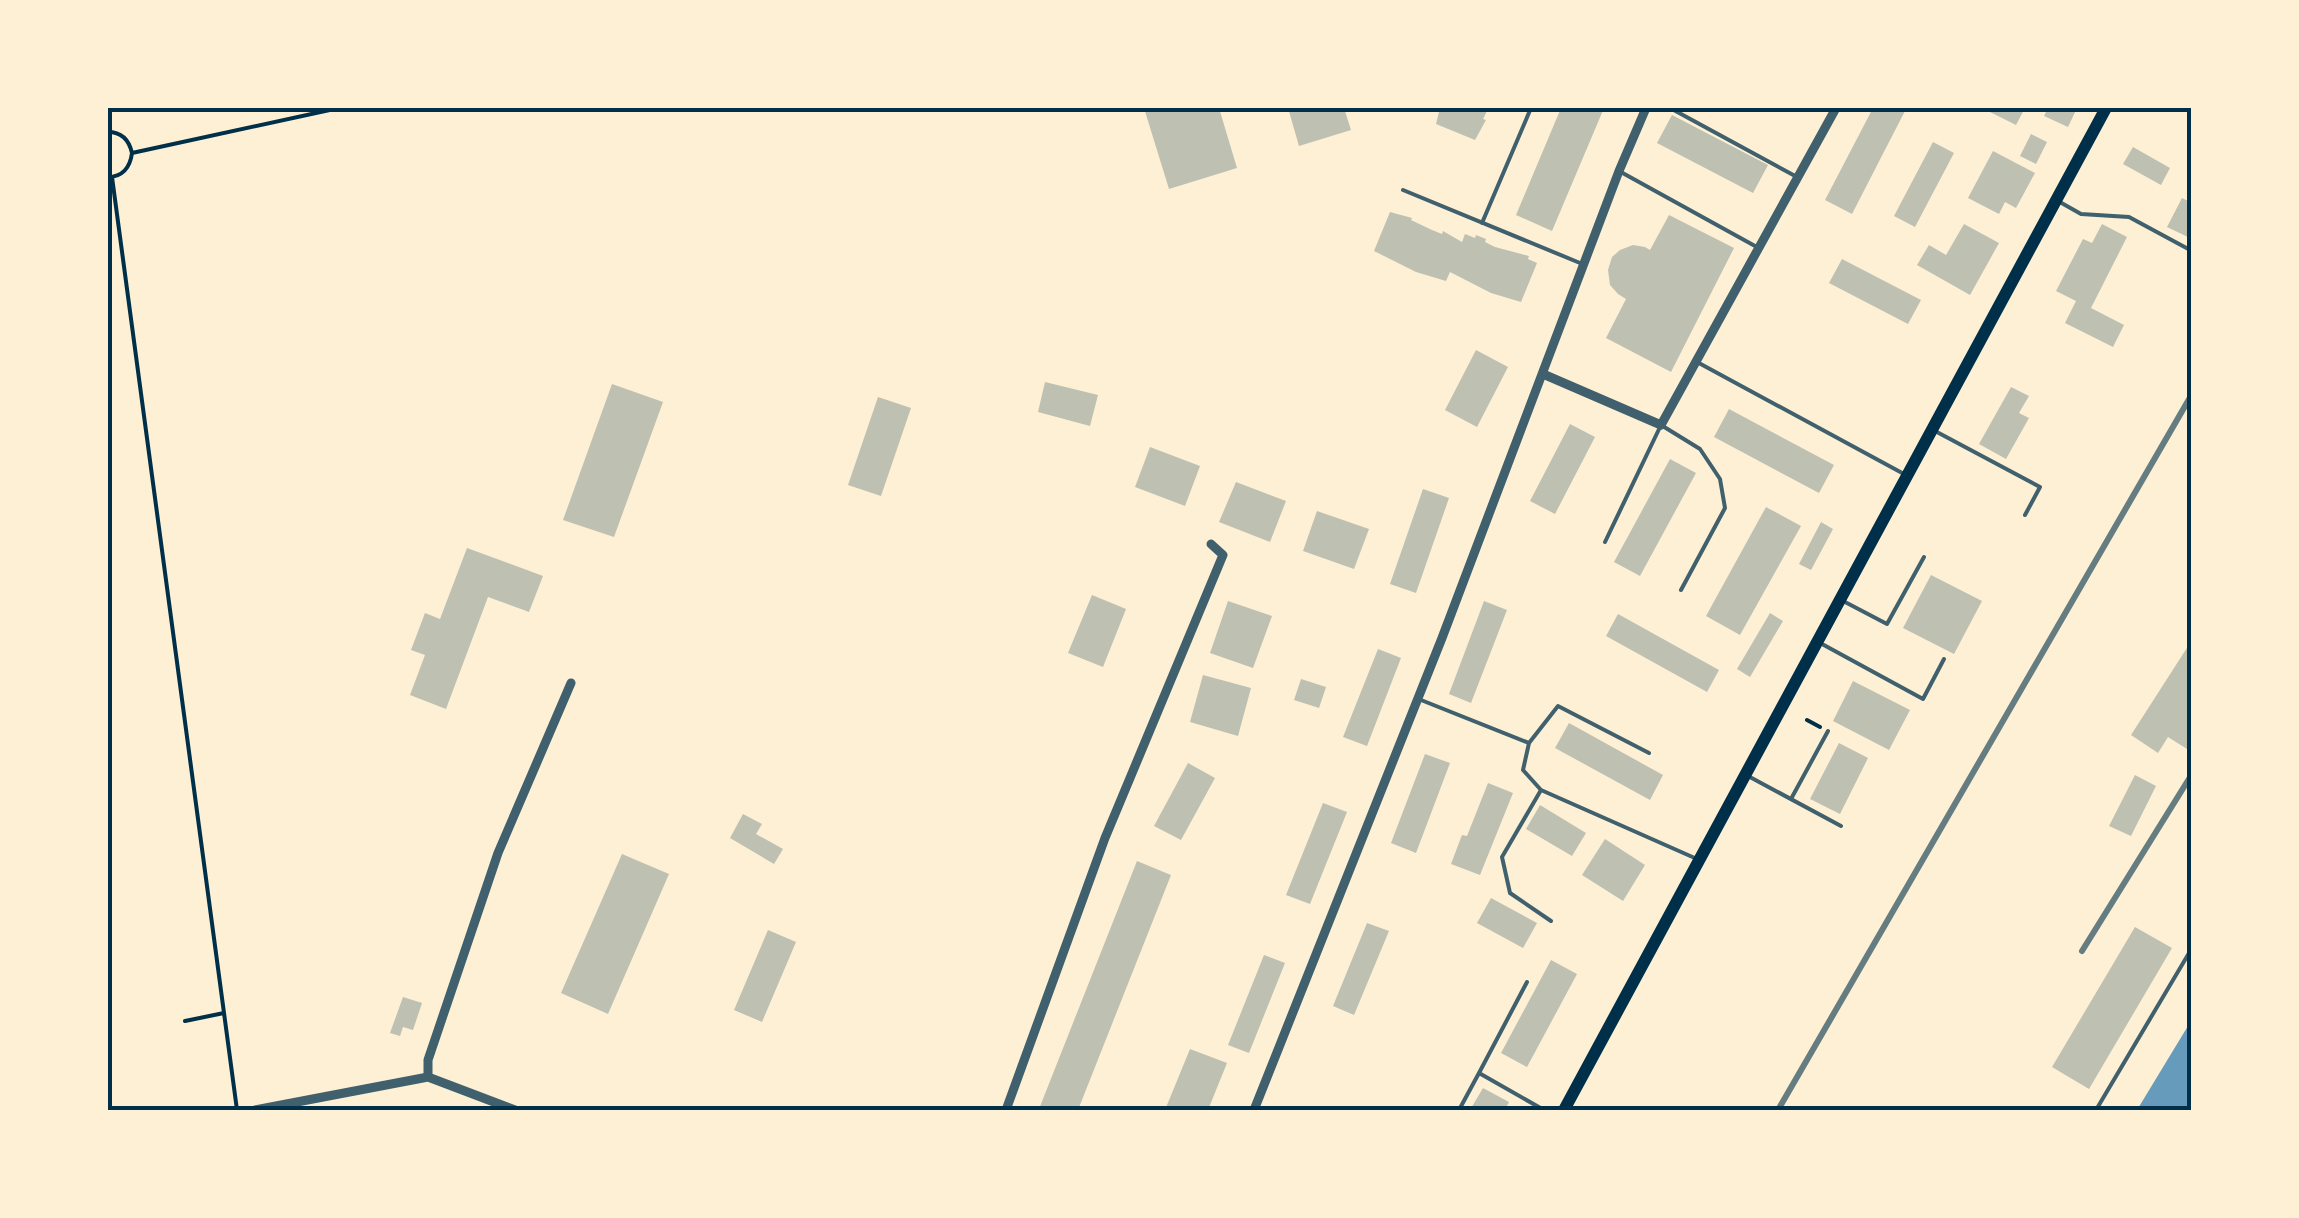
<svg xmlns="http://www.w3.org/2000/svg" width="2299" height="1218" viewBox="0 0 2299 1218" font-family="'Open Sans',sans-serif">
  <rect width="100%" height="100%" fill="#fdf0d5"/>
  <path fill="#669bbc" d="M2191,1021V1110H2137Z"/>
  <path fill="#bec0b2" d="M1144,108H1219L1237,168L1169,189Z
    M1288,108H1344L1351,130L1299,146Z
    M1440,108H1491L1489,112L1487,111L1483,119L1486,120L1475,140L1436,124Z
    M1561,108H1604L1552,231L1516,215Z
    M1873,108L1906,109L1852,214L1825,200Z
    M1982,108H2025L2016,125Z
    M2048,108H2077L2068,127L2044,116Z
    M1672,115L1768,165L1753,193L1657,143Z
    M2031,134L2047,142L2036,164L2020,156Z
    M1933,142L1954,153L1915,227L1894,216Z
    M2133,147L2170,168L2161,185L2123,164Z
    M1993,151L2035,173L2016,208L2005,202L1999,214L1968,198Z
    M2182,198L2192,203V239L2167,227Z
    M1390,212L1412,218L1411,220L1432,230L1442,234L1443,231L1462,242L1465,234L1475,238L1476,235L1486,239L1485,242L1495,247L1529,256L1528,259L1537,263L1521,302L1491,293L1450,272L1446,281L1416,272L1374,251Z
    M1669,215L1734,248L1671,372L1606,338L1626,299L1618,294L1610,285L1608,270L1612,257L1620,250L1633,245L1645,247L1650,250Z
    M1964,224L1999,243L1970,295L1917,265L1929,245L1946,255Z
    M2102,224L2127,237L2091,308L2124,325L2113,347L2065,323L2076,301L2056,291L2083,239L2092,243Z
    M1842,259L1921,300L1908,324L1829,283Z
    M1476,350L1508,367L1477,427L1445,410Z
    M1045,382L1098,395L1090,426L1038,412Z
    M612,384L663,402L614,537L563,520Z
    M2011,387L2029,396L2019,413L2029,418L2006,459L1979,444Z
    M878,397L911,408L881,496L848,485Z
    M1729,409L1834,465L1819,493L1714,437Z
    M1570,424L1595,437L1555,514L1530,501Z
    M1150,447L1200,466L1185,506L1135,487Z
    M1670,459L1696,473L1640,576L1614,562Z
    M1236,482L1286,501L1270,542L1219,522Z
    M1423,489L1449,498L1416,593L1390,584Z
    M1766,507L1801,526L1740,635L1706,616Z
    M1317,511L1369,529L1354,569L1303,551Z
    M1821,522L1833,529L1811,570L1799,564Z
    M467,548L543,576L529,612L488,597L446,709L410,695L425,655L411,650L425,613L440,619Z
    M1931,575L1982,601L1954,654L1903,628Z
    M1092,595L1126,609L1103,667L1068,653Z
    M1228,601L1272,616L1253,668L1210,653Z
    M1484,601L1507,610L1471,703L1449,694Z
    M1770,613L1783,621L1750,677L1737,669Z
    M1618,614L1719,670L1707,692L1606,636Z
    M2192,640V741L2187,749L2168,737L2158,753L2131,735Z
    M1378,649L1401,658L1367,746L1343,737Z
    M1203,675L1251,688L1238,736L1190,722Z
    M1301,679L1326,687L1319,708L1294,700Z
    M1853,681L1910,710L1889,750L1833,721Z
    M1569,723L1663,775L1650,800L1555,748Z
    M1839,743L1868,758L1840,814L1810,799Z
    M1425,754L1450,763L1416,853L1391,843Z
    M1188,763L1215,778L1181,840L1154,826Z
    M2135,775L2156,786L2131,836L2109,826Z
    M1488,783L1513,793L1480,875L1451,864L1462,835L1467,836Z
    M1323,803L1347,812L1310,904L1286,895Z
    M1540,805L1586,833L1572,856L1526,829Z
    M743,814L762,824L756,834L783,849L774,864L730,838Z
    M1605,839L1645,865L1623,901L1582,875Z
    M622,854L669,874L608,1014L561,993Z
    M1137,861L1171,875L1078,1110H1041L1039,1109Z
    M1491,898L1537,923L1523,948L1477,923Z
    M1367,923L1389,931L1354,1015L1333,1006Z
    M2135,927L2172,948L2089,1089L2052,1067Z
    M768,930L796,942L762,1022L734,1010Z
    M1264,955L1285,963L1249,1053L1228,1045Z
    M1551,960L1577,974L1527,1067L1501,1053Z
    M403,997L422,1003L413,1030L403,1027L400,1036L390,1033Z
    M1190,1049L1227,1063L1208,1110H1165Z
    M1483,1088L1509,1102L1505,1110H1470Z"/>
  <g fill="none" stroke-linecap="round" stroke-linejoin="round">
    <path stroke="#003049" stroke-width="4" d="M108,132C121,132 129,140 132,153C130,168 122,177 108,177
      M132,153L339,108
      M112,177L237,1110
      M1807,720L1820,727
      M185,1021L224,1013"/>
    <path stroke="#3f606c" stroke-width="4" d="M1670,108L1797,177
      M1619,171L1755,246
      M1403,190L1580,263
      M2058,201L2081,214L2129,217L2192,251
      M1482,223L1531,108
      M1697,362L1904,474
      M1935,431L2040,487L2025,515
      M1605,542L1661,425L1700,449L1720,479L1725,508L1681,590
      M1845,602L1887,624L1924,557
      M1822,644L1923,699L1944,659
      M1421,700L1529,743L1558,706L1649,753
      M1529,743L1523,770L1541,790L1697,859
      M1748,776L1841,826
      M1541,790L1502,857L1510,893L1551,921
      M1791,799L1828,731
      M1527,982L1479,1073L1544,1110
      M1459,1110L1479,1073
      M2096,1110L2192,948"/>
    <path stroke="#3f606c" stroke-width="9" d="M1543,374L1661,425L1836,108
      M428,1077V1060L498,853L571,683
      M255,1110L428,1077L515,1110
      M1006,1110L1105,838L1223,555L1211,544
      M1254,1110L1442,638L1619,171L1646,108"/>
    <path stroke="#003049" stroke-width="12" d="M1564,1110L2106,108"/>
    <path stroke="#657d81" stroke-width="6" d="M2082,951L2192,774
      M1778,1110L2192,394"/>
  </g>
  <rect width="2299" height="1218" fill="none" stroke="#fdf0d5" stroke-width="220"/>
  <rect x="110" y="110" width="2079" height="998" fill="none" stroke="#003049" stroke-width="4"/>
</svg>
